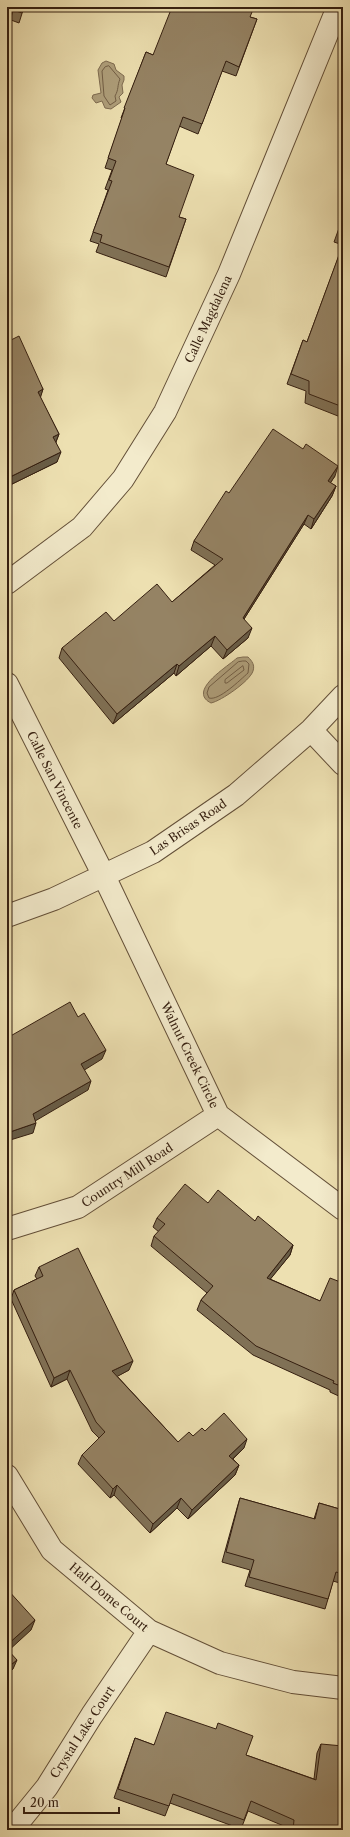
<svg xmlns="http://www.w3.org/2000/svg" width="350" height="1837" viewBox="0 0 350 1837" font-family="'Libre Caslon Text',serif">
  <rect width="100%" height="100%" fill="#ede0b1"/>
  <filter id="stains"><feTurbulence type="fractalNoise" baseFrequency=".005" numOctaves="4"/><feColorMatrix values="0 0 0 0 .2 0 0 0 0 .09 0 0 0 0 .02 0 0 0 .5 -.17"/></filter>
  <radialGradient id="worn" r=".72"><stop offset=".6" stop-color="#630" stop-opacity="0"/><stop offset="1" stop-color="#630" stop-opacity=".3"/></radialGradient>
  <path fill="#ae9e7a" stroke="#7e6b50" d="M106,61L114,64L116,70L124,76V80L122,85L123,93L119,97L121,102L111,109L105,108L102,101L96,103L92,98L93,95L101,93L98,70L102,63Z
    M243,657H248C252,661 255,665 253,671C250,681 221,701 211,703C187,691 227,667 237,658Z"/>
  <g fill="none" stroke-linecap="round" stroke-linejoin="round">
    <path stroke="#725e45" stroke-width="1" d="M109,66L120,79C117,86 119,89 115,96L116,101L110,105L104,96L102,71L105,67Z
      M243,661H246L249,664L248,673C240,680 219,701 209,698L207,693L209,687L238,662Z
      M243,666L244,670L227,683H225V680Z"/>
    <g stroke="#634f38" stroke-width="24">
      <path id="minor" d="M7,583L82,527L123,479L165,412L229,274L338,7
        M7,684L104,876L218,1115L343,1209
        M311,730L343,764
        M7,916L54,899L153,852L236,795L311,730L343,696
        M7,1229L78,1207L218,1115
        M7,1476L52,1550L149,1631L220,1663L293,1682L343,1688
        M12,1830L47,1787L92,1715L149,1631"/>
    </g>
    <use href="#minor" stroke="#f3ebcc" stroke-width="22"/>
  </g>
  <path fill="#807156" stroke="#351f10" d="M7,7H24L19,23L11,20Z
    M250,17L257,19L236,76L222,71L198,134L179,126L166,164L179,217L186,219L166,277L96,252L99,244L90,241L108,190L105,189L112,170L105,168L122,118H121L146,52L153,55Z
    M343,217V418L305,403L306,391L287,384L303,340L307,342L343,245L334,242Z
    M7,336L9,341L43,389L40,397L59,434L56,442L57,462L8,486L7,483Z
    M335,476L330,483L336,486L332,496L311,529L304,524L244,619L248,638L223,659L211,646L176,676L174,673L113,724L59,658L62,648L114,621L172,602L215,565L191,550L194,541L229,493Z
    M208,1203L255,1221L293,1245L290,1255L270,1279L320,1301L343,1283V1398L330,1392V1390L253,1355L197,1310L201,1300L207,1293L151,1246L154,1236L159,1232L153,1227L157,1218Z
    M39,1267L129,1370L117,1376L178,1442L205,1431L244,1448L233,1459L239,1465L235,1475L188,1519L177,1508L150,1533L114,1495L110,1498L78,1464L82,1455L99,1438L92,1431L67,1379L51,1387L11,1299L14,1290L37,1279L35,1276Z
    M240,1498L314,1519L319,1503L343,1510V1584L333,1581L328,1599L325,1609L245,1586L250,1570L222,1562L237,1508Z
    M135,1738L154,1745L246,1755L314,1779L317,1753L321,1744L343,1830H291V1829L248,1811L241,1829L170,1803L165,1816L114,1798Z"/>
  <path fill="#685c46" stroke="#351f10" d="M43,389L40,399L38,392Z
    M59,434L55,444L53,437Z
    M61,452L57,462L8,486L12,476Z
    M338,466L335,476L325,491L328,481Z
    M336,486L332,496L311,529L314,519Z
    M308,515L304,524L239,627L243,618Z
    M252,628L248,638L223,659L227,650Z
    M215,636L211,646L176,676L179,666Z
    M177,664L174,673L113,724L117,714Z
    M106,1050L102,1059L78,1074L81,1064Z
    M91,1081L88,1090L30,1124L33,1114Z
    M36,1123L33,1133L7,1141V1133Z
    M293,1245L290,1255L264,1287L267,1278Z
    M133,1361L129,1370L109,1381L112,1371Z
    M70,1370L67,1379L51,1387L54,1378Z
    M247,1439L244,1448L226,1465L229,1456Z
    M239,1465L235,1475L188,1519L192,1510Z
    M117,1485L114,1495L110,1498L113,1489Z
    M181,1498L177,1508L150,1533L153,1524Z
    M35,1620L31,1630L7,1652V1645Z
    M17,1660L13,1669L7,1675V1668Z"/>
  <path fill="#958364" stroke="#351f10" d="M7,7H24L22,13L13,10L7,33Z
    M172,7H254L250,17L257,19L239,67L226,61L202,124L183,117L166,164L194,175L179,217L186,219L169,267L100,242L102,235L93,232L112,181L109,180L116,161L108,158L125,108H124L146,52L153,55Z
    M343,217V235L338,233Z
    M343,244V407L309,394V381L291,374L303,340L307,342Z
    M7,336L9,341L19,336L43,389L38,392L59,434L53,437L61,452L12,476L7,467Z
    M273,429L303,449L306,444L338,466L328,481L336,486L314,519L308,515L243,618L252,628L227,650L215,636L179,666L177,664L117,714L62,648L106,612L114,621L157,584L172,602L223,559L194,541L226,491L229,493Z
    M70,1002L78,1017L84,1013L106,1050L81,1064L91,1081L33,1114L36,1123L7,1133V1038Z
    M185,1184L208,1203L218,1190L255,1221L258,1216L293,1245L267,1278L320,1301L330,1278L343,1283V1387L333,1383L334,1381L256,1346L201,1300L213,1286L154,1236L165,1224L157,1218Z
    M78,1248L133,1361L112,1371L178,1442L189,1432L193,1436L202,1428L205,1431L224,1413L247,1439L229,1456L239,1465L192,1510L181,1498L153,1524L117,1485L113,1489L82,1455L105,1432L96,1422L70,1370L54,1378L14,1290L43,1276L39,1267Z
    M240,1498L315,1519L319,1503L343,1510V1574L336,1572L328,1599L249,1577L254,1560L226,1552Z
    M7,1589L35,1620L7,1645Z
    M7,1649L17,1660L7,1668Z
    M166,1712L216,1729L218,1723L253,1736L246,1755L316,1780L321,1744L343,1746V1830H293L294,1820L251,1801L244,1820L173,1794L169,1806L118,1789L135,1738L154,1745Z"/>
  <g text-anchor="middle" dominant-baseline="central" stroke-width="3" stroke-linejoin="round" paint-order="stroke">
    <g font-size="12" fill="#351f10" stroke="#f3ebcc">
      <text transform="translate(208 319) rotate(-65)">Calle Magdalena</text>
      <text transform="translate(55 780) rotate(63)">Calle San Vincente</text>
      <text transform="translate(188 827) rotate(-34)">Las Brisas Road</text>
      <text transform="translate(190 1055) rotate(64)">Walnut Creek Circle</text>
      <text transform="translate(127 1175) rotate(-33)">Country Mill Road</text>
      <text transform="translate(109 1597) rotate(40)">Half Dome Court</text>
      <text transform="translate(82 1732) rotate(-57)">Crystal Lake Court</text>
    </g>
  </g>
  <rect width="350" height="1837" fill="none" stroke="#ede0b1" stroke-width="24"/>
  <rect x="8" y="8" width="334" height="1821" fill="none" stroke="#351f10" stroke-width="2"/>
  <rect x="12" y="12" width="326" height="1813" fill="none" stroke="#351f10"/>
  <path d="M24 1807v6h95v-6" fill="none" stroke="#351f10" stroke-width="2"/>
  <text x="30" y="1807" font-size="12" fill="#351f10" stroke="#f3ebcc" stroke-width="3" paint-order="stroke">20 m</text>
  <rect width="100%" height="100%" filter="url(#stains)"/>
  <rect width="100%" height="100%" fill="url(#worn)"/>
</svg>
